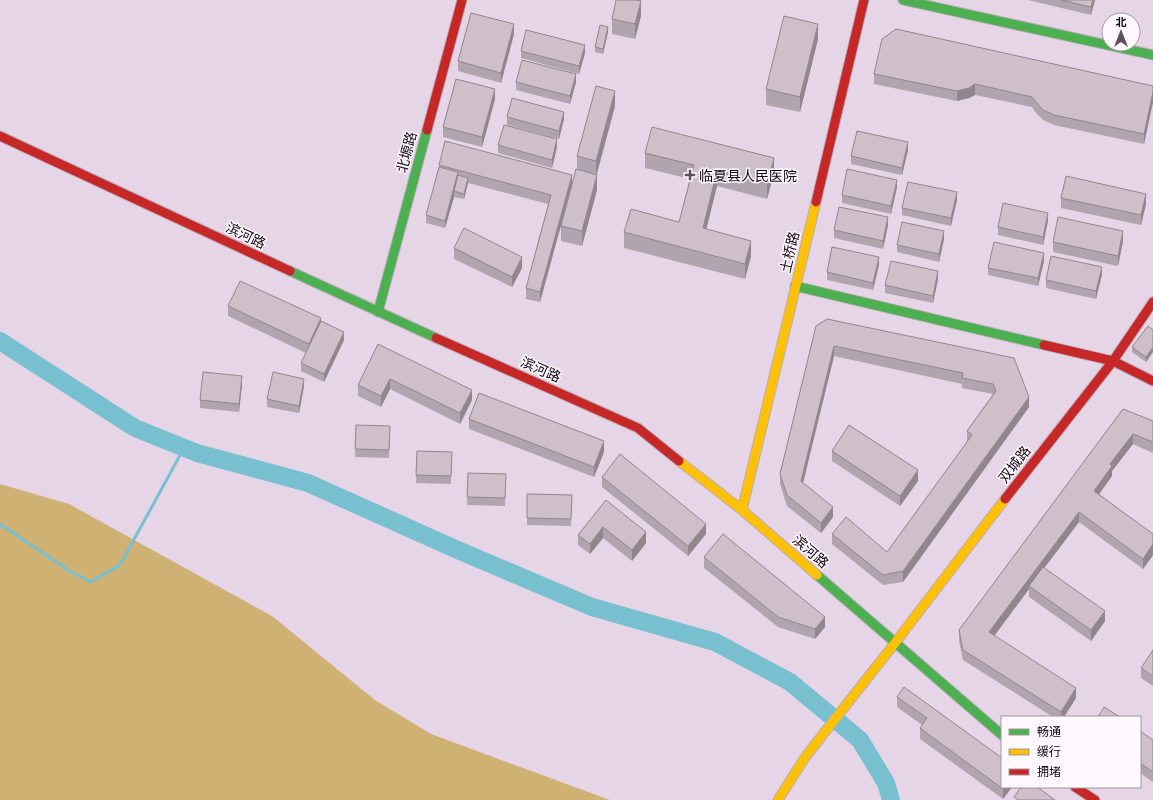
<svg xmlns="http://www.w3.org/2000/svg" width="1153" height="800" viewBox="0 0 1153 800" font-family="Inter,'Noto Sans SC',sans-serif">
  <rect width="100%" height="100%" fill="#e6d5e6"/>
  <path fill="#cfb174" d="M0,484L69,504L272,616L375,700L431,734L610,800H0Z"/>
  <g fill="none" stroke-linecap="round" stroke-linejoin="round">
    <path stroke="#78c0d0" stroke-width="3" d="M0,524L68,570L91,582L120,565L184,448"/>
    <path stroke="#78c0d0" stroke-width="18" d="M0,341L135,428L197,453L308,483L460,551L592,607L715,642L790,682L860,740L886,783L891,800"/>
    <g stroke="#baacba" stroke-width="11">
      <path id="fast" d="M903,0L1153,55
        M290,271L436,338
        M795,286L1044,345
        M378,312L427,130
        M817,575L1002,735"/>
    </g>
    <g stroke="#baacba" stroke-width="11">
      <path id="slow" d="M679,461L742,510L817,575
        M742,510L816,202
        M895,643L1005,499
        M778,800L806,756L895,643"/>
    </g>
    <g stroke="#baacba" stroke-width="11">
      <path id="jam" d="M427,130L462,0
        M0,136L290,271
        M816,202L864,0
        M436,338L638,428L679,461
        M1044,345L1113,361L1153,381
        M1005,499L1113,361L1153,302
        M1075,787L1095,800"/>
    </g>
    <use href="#fast" stroke="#4caf50" stroke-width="9"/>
    <use href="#slow" stroke="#ffc107" stroke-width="9"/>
    <use href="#jam" stroke="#c62828" stroke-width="9"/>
  </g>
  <path fill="#b2a4ae" d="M1028,0H1095L1091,15Z
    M641,16L635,39L612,34V19Z
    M608,32L603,54L595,52V47Z
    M514,34L501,83L458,71V61Z
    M818,39L800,112L766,105V89Z
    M521,51L585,53L579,74L521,58Z
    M874,74L1153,86V102L1144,144L1054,125L1043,120L1035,112L1032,107L975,95L969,98L957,101L874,84Z
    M516,82H576L570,104L516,90Z
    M495,99L482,147L443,137V127Z
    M615,106L597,174V190L582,246L561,241V226L577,169V156Z
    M507,117L564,119L559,139L507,125Z
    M498,145L557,147L552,168L498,153Z
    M908,150L902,175L851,164V156Z
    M645,153L774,173L767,199L717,186L706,229L751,256L745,279L624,248V232L679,222L690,179L645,168Z
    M439,165L572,185L540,302L526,299V288L548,204L468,183L464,199L454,197L445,228L426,223V215L439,167Z
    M897,187L891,214L842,203V195Z
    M1061,198L1146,204L1141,225L1061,208Z
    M957,200L951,226L902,215V208Z
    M1048,221L1043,245L998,235V227Z
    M888,225L883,249L834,238V230Z
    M944,239L939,262L897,252V245Z
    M1123,241L1118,266L1053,252V242Z
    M454,248L522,268L512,287L454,259Z
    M1044,261L1038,286L988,275V268Z
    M879,265L873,290L827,280V272Z
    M1102,274L1096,299L1046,288V280Z
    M938,279L933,303L885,293V285Z
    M228,306L321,321L344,340L324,382L301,371V363L306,353L228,316Z
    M816,326L1014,358L1029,407L903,582L883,585L832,544V534L887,552L967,442V431L993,394L962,388V384L834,356L803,483L833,517L821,533L787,506L780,484V474Z
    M1153,330L1146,362L1132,352V347Z
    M378,344L472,400L460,424L390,389L381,407L358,396V385Z
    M242,384L239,412L200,408V400Z
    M304,386L299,413L267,407V399Z
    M1123,409L1153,421V453L1133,444L1112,471V476L1099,494L1153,534V555L1143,569L1079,522L1044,568L1105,621L1091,641L1029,597V589L994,636L1076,698L1064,717H1053L963,660L959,641V630Z
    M469,419L604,452L594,477L469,429Z
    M356,425L390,426L389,458L355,457Z
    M417,451L452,452L451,484L416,483Z
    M832,451L918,481L900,506L832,461Z
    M468,473L506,474L505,506L467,505Z
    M602,477L706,534L688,556L602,487Z
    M527,494L572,495L571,526L527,525Z
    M606,500L646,543L632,561L603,538L590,554L578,545V535Z
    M704,557L825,627L815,639L778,627L704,568Z
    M1153,650V686L1141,678V668Z
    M904,687L1012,787L1003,799L920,739V728L922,725L897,707V697Z
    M1140,731L1153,740V782L1140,773Z"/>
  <path fill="#91868d" d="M1093,0H1095L1091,15V7Z
    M641,1V16L635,39V24Z
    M514,24V34L501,83V73Z
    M818,24V39L800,112V97Z
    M608,27V32L603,54V49Z
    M585,45V53L579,74V66Z
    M576,74V82L570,104V96Z
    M975,84V95L969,98L957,101V91Z
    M495,89V99L482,147V137Z
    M615,91V106L596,176V161Z
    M1153,92V102L1144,144V134Z
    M564,112V119L559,139V131Z
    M557,139V147L552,168V160Z
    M908,142V150L902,175V168Z
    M774,158V173L767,199V184Z
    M717,171V186L703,243V228Z
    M458,172V180L454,191V197L445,228V221Z
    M572,175V185L540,302V292Z
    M597,175V190L582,246V231Z
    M468,178V183L464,199V194Z
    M897,180V187L891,214V206Z
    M957,192V200L951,226V218Z
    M1146,194V204L1141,225V215Z
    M1048,213V221L1043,245V237Z
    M888,217V225L883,249V241Z
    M944,231V239L939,262V254Z
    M1123,231V241L1118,266V256Z
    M751,241V256L745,279V264Z
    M1044,253V261L1038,286V278Z
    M522,257V268L512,287V277Z
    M879,257V265L873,290V283Z
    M1102,267V274L1096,299V291Z
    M938,271V279L933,303V296Z
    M321,318V329L309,354V344Z
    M344,332V340L324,382V374Z
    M834,346V356L801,491V481Z
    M1153,347V352L1146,362V357Z
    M242,376V384L239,412V404Z
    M304,379V386L299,413V406Z
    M390,379V389L381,407V396Z
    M472,390V400L460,424V413Z
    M1029,397V407L903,582V571Z
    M1133,434V444L1112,471V476L1094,501V491L1110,464Z
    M604,441V452L594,477V467Z
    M918,470V481L900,506V496Z
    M833,507V517L821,533V523Z
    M1079,512V522L1030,587L1029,586V589L989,643V632Z
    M706,524V534L688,556V546Z
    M603,527V538L590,554V544Z
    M646,532V543L632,561V550Z
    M1153,544V555L1143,569V559Z
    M1105,611V621L1091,641V630Z
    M825,617V627L815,639V629Z
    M1076,688V698L1064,717H1061V712Z
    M1005,787H1012L1003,799V789Z"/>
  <path fill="#cfbfca" stroke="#91868d" d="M616,0H636L641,1L635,24L612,19Z
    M1061,0H1093L1091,7Z
    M471,13L514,24L501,73L458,61Z
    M784,16L818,24L800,97L766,89Z
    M600,25L608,27L603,49L595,47Z
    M896,29L1153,86V92L1144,134L1054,115L1043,110L1035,101L1032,97L975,84L969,88L957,91L874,74L882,39Z
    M526,30L585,45L579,66L521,51Z
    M522,60L576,74L570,96L516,82Z
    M456,79L495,89L482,137L443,127Z
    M596,86L615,91L596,161L577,156Z
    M512,98L564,112L559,131L507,117Z
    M504,125L557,139L552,160L498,145Z
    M652,127L774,158L767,184L717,171L703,228L751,241L745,264L624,232L631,209L679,222L694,165L645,153Z
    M857,131L908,142L902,168L851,156Z
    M445,141L572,175L540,292L526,288L551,195L439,165Z
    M439,167L458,172L445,221L426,215Z
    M576,169L597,175L582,231L561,226Z
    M847,169L897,180L891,206L842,195Z
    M458,175L468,178L464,194L454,191Z
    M1066,176L1146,194L1141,215L1061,198Z
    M908,182L957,192L951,218L902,208Z
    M1003,203L1048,213L1043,237L998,227Z
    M839,207L888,217L883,241L834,230Z
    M1058,217L1123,231L1118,256L1053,242Z
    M902,222L944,231L939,254L897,245Z
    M464,228L522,257L512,277L454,248Z
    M994,242L1044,253L1038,278L988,268Z
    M832,247L879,257L873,283L827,272Z
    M1051,256L1102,267L1096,291L1046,280Z
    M891,261L938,271L933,296L885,285Z
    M240,281L321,318L309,344L228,306Z
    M827,319L1014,358L1029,397L903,571L883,575L832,534L846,517L887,552L972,435L967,431L996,391L993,384L962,378L963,373L834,346L801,481L833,507L821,523L787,495L780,474L816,326Z
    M321,321L344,332L324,374L301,363Z
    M1148,326L1153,330V347L1146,357L1132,347Z
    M378,344L472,390L460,413L390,379L381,396L358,385Z
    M203,372L242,376L239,404L200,400Z
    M273,372L304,379L299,406L267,399Z
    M479,393L604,441L594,467L469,419Z
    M1123,409L1153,421V442L1133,434L1110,464L1112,466L1094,491L1153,534V544L1143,559L1079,512L989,632L1076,688L1061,712L963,650L959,630Z
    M356,425L390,426L389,450L355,449Z
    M849,425L918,470L900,496L832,451Z
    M417,451L452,452L451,476L416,475Z
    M620,454L706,524L688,546L602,477Z
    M468,473L506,474L505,498L467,497Z
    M527,494L572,495L571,519L527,518Z
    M606,500L646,532L632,550L603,527L590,544L578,535Z
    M723,534L825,617L815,629L778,617L704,557Z
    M1043,567L1105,611L1091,630L1029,586Z
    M1153,650V676L1141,668Z
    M904,687L1002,758V787H1005L1003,789L920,728L927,718L897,697Z
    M1104,707L1120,717H1098Z
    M1140,731L1153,740V772L1140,763Z
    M1021,787H1037L1055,800H1018L1014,797Z"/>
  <path fill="#5c505c" stroke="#fff8fe" stroke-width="1.5" d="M688 169h4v4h4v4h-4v4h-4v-4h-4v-4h4z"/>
  <g text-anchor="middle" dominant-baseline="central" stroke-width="3" stroke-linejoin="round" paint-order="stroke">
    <g font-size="14" fill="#120812" stroke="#fff8fe">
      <text transform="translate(406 152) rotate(-75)">北塬路</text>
      <text transform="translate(246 235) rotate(25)">滨河路</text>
      <text transform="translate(789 252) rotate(-77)">土桥路</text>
      <text transform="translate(541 369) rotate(24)">滨河路</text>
      <text transform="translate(1014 464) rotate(-52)">双城路</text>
      <text transform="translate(811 551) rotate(41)">滨河路</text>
    </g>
    <g font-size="14" fill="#120812" stroke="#fff8fe" text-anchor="start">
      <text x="699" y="175">临夏县人民医院</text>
    </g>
  </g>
  <rect x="1001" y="716" width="140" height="72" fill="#fff8fe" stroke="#a098a0"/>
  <rect x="1009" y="729" width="20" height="6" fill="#4caf50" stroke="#a098a0"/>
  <text x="1037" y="736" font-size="12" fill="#120812">畅通</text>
  <rect x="1009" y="749" width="20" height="6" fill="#ffc107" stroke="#a098a0"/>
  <text x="1037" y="756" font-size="12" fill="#120812">缓行</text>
  <rect x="1009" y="769" width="20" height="6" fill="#c62828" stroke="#a098a0"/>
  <text x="1037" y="776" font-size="12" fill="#120812">拥堵</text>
  <g transform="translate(1121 32)"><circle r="19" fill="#fff8fe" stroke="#a098a0"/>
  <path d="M0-3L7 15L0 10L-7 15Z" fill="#5c505c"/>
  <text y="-6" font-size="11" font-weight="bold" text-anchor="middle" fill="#120812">北</text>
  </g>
</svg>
